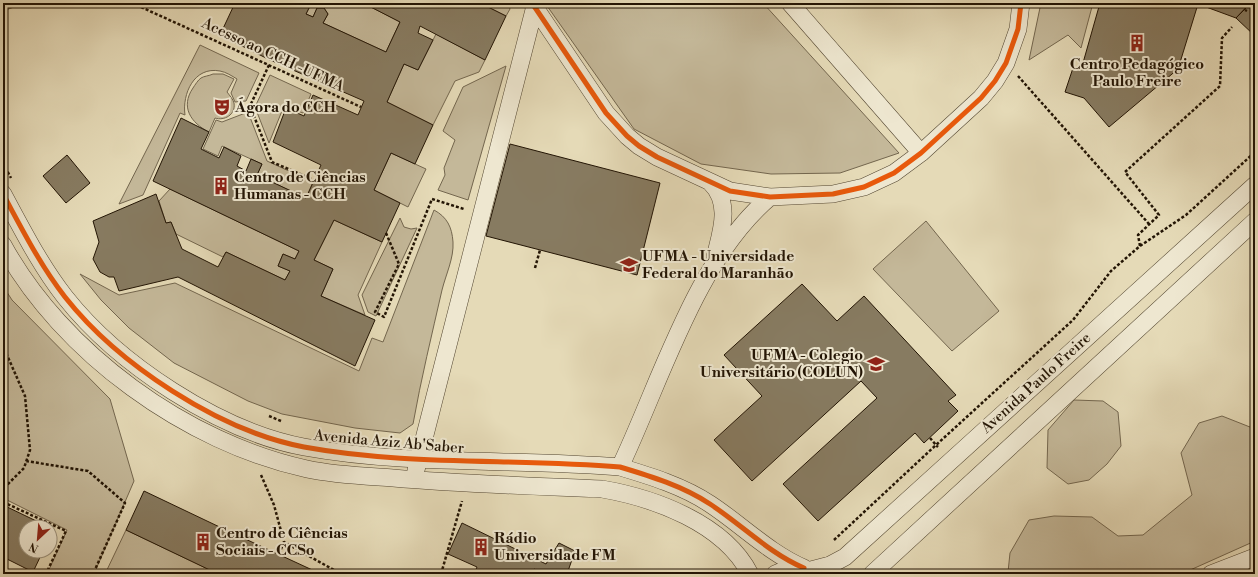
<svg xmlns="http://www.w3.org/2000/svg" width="1258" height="577" viewBox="0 0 1258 577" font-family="'Libre Bodoni',serif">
  <rect width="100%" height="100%" fill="#e5dab7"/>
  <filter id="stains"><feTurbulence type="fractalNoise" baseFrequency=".005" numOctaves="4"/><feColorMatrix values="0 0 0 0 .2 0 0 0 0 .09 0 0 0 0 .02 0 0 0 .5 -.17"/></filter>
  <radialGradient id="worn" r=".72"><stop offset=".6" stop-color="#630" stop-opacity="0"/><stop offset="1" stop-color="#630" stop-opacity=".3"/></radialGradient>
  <path fill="#c4b899" stroke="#73664e" d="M3,3H25L3,11Z
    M305,3H363L400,22L386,52L323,23L328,14L324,8H317L313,17L306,14L310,6Z
    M480,3H508L510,9L506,16Z
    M545,3H763L899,153L840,173L771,174L701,164L634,129Z
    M1041,3H1093L1081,48L1068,35L1029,60Z
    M436,34L485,60L479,72L455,81L433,125L387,102L404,64L418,70Z
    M200,45L259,73L246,101L235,102L231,93L237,79C232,76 226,72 220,71C194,66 182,94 185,115L180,113L143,195L119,204Z
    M506,66L468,200L438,190L445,175L444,168L455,140L443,131L463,87Z
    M213,74H223L234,79L227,92C230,96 233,99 234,103C236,115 224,121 215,118L209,132C191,123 180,107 193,88C195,85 198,80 201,78C204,76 209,76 213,74Z
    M270,75L311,94L303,113L284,106L269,143L255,107Z
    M248,112L267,161L313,182L306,198L257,175L262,164L222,146L218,156L203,149L216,120L222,122Z
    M391,153L426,169L408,207L374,190Z
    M170,189L299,251L295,259L283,254L278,266L290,271L285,280L226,252L223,257L176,234L171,222L166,223L159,201Z
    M434,210C447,217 452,227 453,242C454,258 446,274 442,290C432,334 421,379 413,424L400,433L355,428L282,414L248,401L174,363L129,328L101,300L80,274L119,295L175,283L359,371L372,338L383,342Z
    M400,218L404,227L411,229L417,228L376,316L368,312L362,295Z
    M334,220L382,242L358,295L365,315L321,296L333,269L314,260Z
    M926,221L999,311L952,351L873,269Z
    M3,286L12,300L110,399L134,481L94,574H47L67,530L3,498Z
    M1074,400L1103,401L1118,412L1121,446L1107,464L1089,480L1068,484L1047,468L1048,430Z
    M1222,416L1255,429V541L1188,571L1168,574H1009L1008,572L1010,553L1029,520L1054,516L1092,517L1118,536L1143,535L1192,495L1181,453L1199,423Z
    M126,530L214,572L213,574H105Z"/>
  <path fill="#877b61" stroke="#221404" d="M235,3H280L285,5L286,3H305L310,6L306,14L313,17L317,8H324L328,14L323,23L386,52L400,22L363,3H480L506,16L485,60L420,26L418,33L433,40L418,70L404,64L387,102L433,125L415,164L391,153L374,190L400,203L382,242L334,220L314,260L333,269L321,296L375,320L355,366L178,277L119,291L114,277H109L100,272L93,259L99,242L93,221L156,194L166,223L171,222L182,249L218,267L226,252L285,280L290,271L278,266L283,254L295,259L299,251L153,181L181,118L209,132L201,149L219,158L224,147L241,156L237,166L246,171L251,159L262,164L257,175L306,198L321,165L273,142L286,108L304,116L313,95L358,115L364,101L270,60L220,35Z
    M1100,3H1251L1236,18L1198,4L1178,69L1109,127L1084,98L1065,92L1073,68L1081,70Z
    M1250,3H1255V36L1236,18Z
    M510,144L660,183L637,275L486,236Z
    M67,155L90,183L66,203L43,176Z
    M802,284L837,321L864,296L956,395L948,401L958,411L924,443L915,433L818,521L783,484L877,398L861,381L752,481L714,440L762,396L724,355Z
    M144,491L228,531L321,574H213L214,572L126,530Z
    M3,505L53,529L50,536V527H26V551H43L33,572L3,557Z
    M462,523L546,564L559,543L575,551L567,574H548L534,569L532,574H474L477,567L448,554Z
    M448,570L458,574H446Z"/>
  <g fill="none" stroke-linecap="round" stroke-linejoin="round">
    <g stroke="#534631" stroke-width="18">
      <path id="street" d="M532,3L606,113L627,136L639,146L657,157L730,191L770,197L833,194L864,187L894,173L921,153L981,98L995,81L1006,63L1018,29L1021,3
        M790,3L921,153
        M710,182C732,203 721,232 715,257
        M3,194C22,229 40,265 65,297C118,364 219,431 304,447C408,466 515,458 620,467C650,476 683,486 710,504C742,525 769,553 804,568
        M3,245C62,353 187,443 307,469C335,475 364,476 393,478C462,484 532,486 602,489C654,498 724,523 750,574
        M620,467C661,381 696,259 770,197
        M416,470L535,6
        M811,570L830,565L845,557L1255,185
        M775,574L789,568H803
        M872,574L1255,221
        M1211,574L1255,557"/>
    </g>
    <path stroke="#221404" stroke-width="2.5" stroke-dasharray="3 2" stroke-linecap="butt" d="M132,3L361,107
      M1245,10L1247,11
      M269,65L250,106L272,162L314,180
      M1018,76L1149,224
      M3,163L11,178
      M386,233L399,264L375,312L384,317L432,199L464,209
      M1140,246L1186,215L1255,152
      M535,268L540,250
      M269,416L281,421
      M930,438L936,445L1073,320L1111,271L1140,246L1138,235L1159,215L1125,172L1220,86L1222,38L1232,27
      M26,461L88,471L125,503L93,574
      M261,475L274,505L284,542L341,574
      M3,485H7L24,468L30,450L25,396L7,355
      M3,502L66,531L46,574
      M834,540L936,445L938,447
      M279,554L284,542
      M441,574L462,501"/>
    <use href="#street" stroke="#eee7d0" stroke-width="17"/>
    <g stroke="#eee7d0" stroke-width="8">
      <path id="cycleway" d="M532,3L606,113L627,136L639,146L657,157L730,191L770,197L833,194L864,187L894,173L921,153L981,98L995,81L1006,63L1018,29L1021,3
        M3,194C22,229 40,265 65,297C118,364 219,431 304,447C408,466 515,458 620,467C650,476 683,486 710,504C742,525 769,553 804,568"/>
    </g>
    <use href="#cycleway" stroke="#e8590c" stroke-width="5"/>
  </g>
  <defs>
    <g id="building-bare" transform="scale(1.38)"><path d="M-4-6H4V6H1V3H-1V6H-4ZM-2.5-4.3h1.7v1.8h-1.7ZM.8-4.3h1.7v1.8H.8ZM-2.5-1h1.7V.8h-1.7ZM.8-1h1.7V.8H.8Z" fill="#8f2418" stroke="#eee7d0" stroke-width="2.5" paint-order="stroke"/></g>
    <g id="theatre-bare" transform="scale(1.38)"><path d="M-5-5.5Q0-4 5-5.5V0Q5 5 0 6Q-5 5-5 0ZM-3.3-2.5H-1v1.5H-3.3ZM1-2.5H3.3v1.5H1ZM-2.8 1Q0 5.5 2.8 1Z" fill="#8f2418" stroke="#eee7d0" stroke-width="2.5" paint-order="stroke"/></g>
    <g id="university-bare" transform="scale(1.38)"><path d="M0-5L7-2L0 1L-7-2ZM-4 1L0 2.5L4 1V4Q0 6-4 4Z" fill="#8f2418" stroke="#eee7d0" stroke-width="2.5" paint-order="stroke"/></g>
    <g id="school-bare" transform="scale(1.38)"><path d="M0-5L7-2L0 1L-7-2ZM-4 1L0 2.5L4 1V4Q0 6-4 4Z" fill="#8f2418" stroke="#eee7d0" stroke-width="2.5" paint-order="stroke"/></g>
  </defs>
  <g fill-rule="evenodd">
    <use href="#building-bare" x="1137" y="43"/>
    <use href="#theatre-bare" x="222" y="107"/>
    <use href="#building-bare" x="221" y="186"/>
    <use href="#university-bare" x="629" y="265"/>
    <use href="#school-bare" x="876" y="364"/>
    <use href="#building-bare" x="203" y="542"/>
    <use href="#building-bare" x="481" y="547"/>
  </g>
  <g text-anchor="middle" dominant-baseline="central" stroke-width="4" stroke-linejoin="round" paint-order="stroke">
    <g font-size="15" fill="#221404" stroke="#eee7d0">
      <text transform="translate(273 55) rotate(25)">Acesso ao CCH -UFMA</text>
      <text transform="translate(1036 383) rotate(-42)">Avenida Paulo Freire</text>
      <text transform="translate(389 442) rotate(5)">Avenida Aziz Ab'Saber</text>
    </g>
    <g font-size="15" font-weight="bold" fill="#221404" stroke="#eee7d0" text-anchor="start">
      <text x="1137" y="64" text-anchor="middle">Centro Pedagógico<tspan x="1137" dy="17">Paulo Freire</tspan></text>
      <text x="235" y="107">Ágora do CCH</text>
      <text x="234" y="177">Centro de Ciências<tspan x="234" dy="17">Humanas - CCH</tspan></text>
      <text x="642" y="256">UFMA - Universidade<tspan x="642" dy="17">Federal do Maranhão</tspan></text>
      <text x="863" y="355" text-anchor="end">UFMA - Colegio<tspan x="863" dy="17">Universitário (COLUN)</tspan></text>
      <text x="216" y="533">Centro de Ciências<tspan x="216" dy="17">Sociais - CCSo</tspan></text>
      <text x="494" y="538">Rádio<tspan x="494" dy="17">Universidade FM</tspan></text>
    </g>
  </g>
  <rect width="1258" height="577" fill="none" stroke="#e5dab7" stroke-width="16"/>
  <rect x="4" y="4" width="1250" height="569" fill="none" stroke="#221404" stroke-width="2"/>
  <rect x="8" y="8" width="1242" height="561" fill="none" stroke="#221404"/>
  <g transform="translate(38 539) rotate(206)"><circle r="19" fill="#eee7d0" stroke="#9c937e"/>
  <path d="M0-3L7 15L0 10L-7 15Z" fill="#8f2418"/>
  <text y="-6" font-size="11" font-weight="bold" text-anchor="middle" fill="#221404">N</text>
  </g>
  <rect width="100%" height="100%" filter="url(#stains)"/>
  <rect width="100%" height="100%" fill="url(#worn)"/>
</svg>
